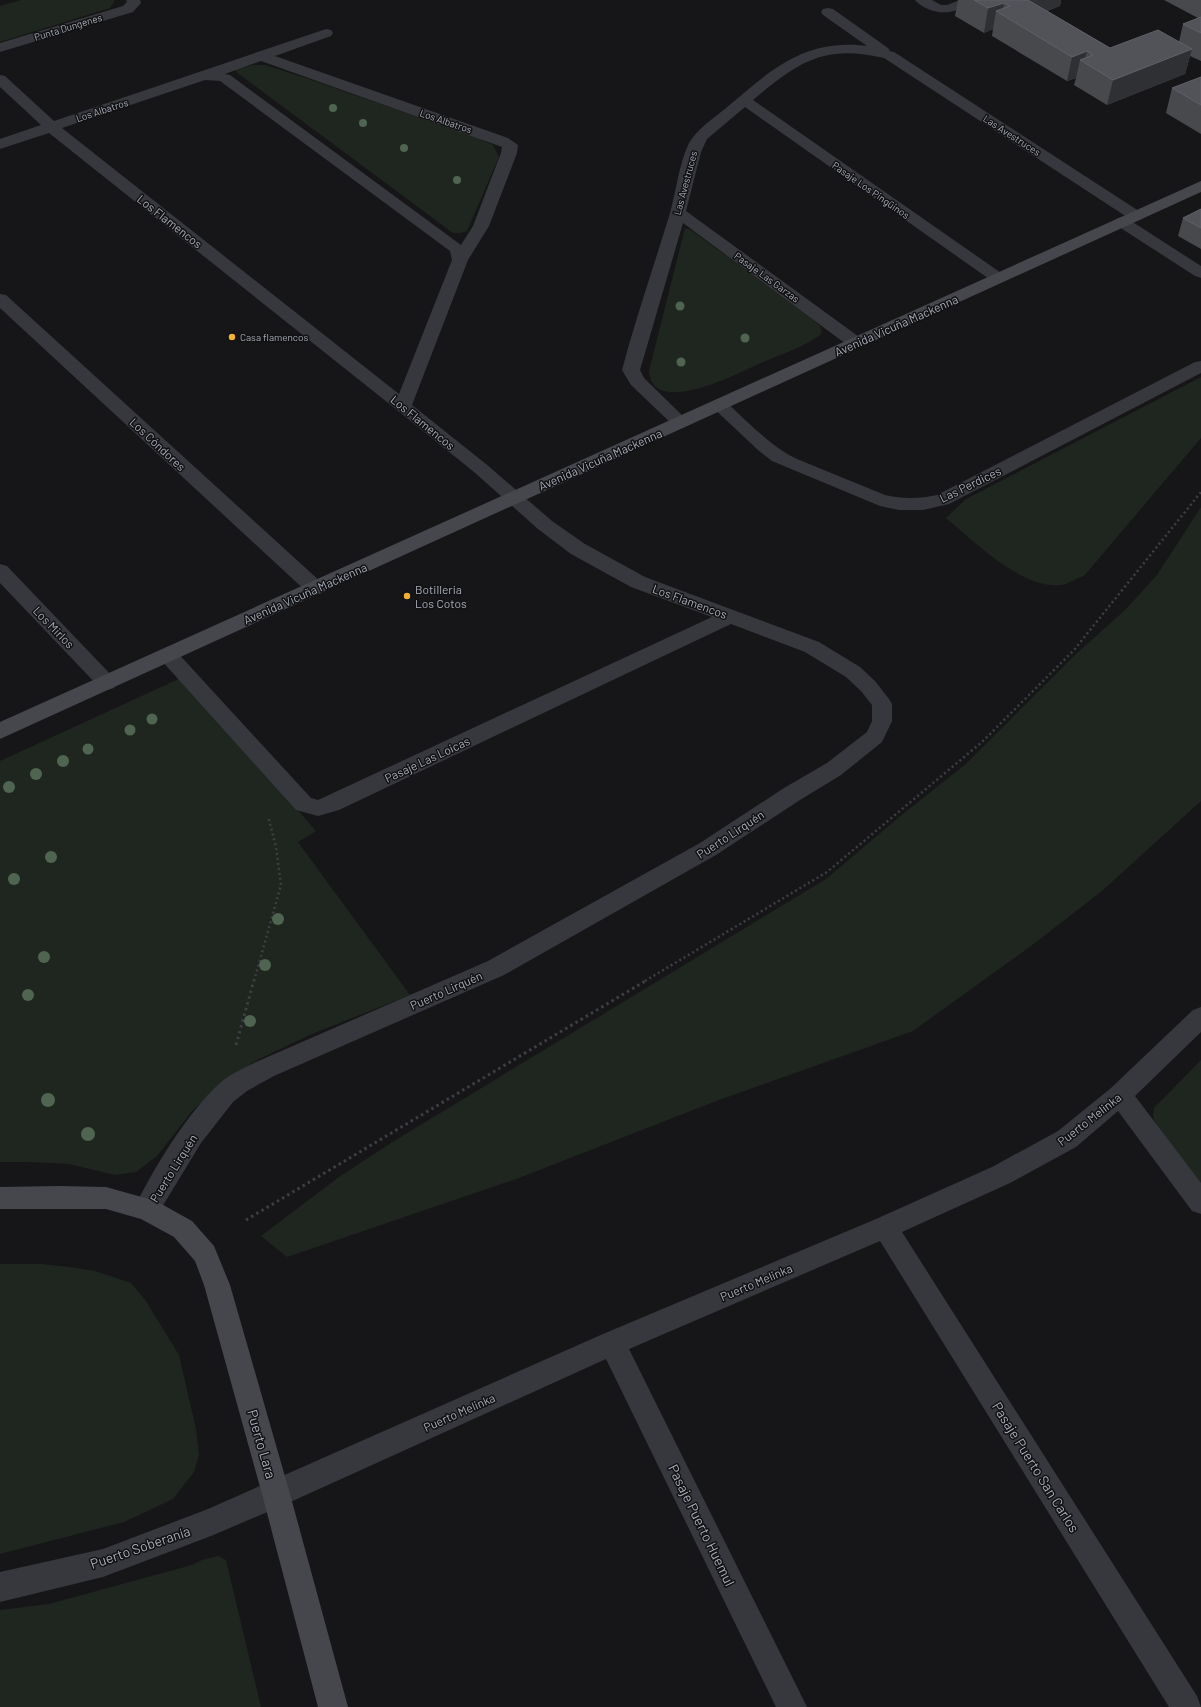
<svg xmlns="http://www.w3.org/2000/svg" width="1201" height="1707" viewBox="0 0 1201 1707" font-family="Barlow,sans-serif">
  <rect width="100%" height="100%" fill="#161618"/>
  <path fill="#1e261f" d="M21,0H115L110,8L0,42V6Z
    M253,65H265L306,78L475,137L493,145L499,157L467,231L461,233H453L236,72L237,69Z
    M685,228L691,230L811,318L820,326L822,332C817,342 775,357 763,362C741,372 652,419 649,371Z
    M1201,377V438L1084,576C1077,578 1068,584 1061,585C1021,589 975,542 946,518L966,499Z
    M1201,507V801L1102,891L1031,946L913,1031L711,1103L519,1178L287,1257L261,1236L339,1177L394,1141L826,879L904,813L966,764L1076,654L1126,609L1157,575Z
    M183,677L316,831L298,842L410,995L312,1034L259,1059L225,1080L193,1110L157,1156L136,1172L115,1175L69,1164L28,1162H0V761Z
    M1201,1060V1190L1155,1126L1153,1116L1154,1108Z
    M0,1264H42L69,1267L95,1271L131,1283L146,1301L179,1355L196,1429L199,1455L194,1472L173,1499L124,1522L0,1554Z
    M218,1556L226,1560L261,1707H0V1610L49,1604L192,1565L202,1560Z"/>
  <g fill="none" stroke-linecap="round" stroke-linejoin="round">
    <path stroke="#3d3f44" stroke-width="2.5" stroke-dasharray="2 3" stroke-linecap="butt" d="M254,981L281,885L276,847L268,816
      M645,981L827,872L982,742L1074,650L1201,492"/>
    <path stroke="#3d3f44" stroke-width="3" stroke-dasharray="2.5 3.5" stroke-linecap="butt" d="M236,1045L254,980
      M246,1220L647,980"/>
    <path fill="#37383d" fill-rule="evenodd" d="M126,0H140L141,3L133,12L0,52V43L123,6L127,2Z
      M915,0H932L941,5H947L960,0H979L977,3C960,9 946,17 928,9C923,7 918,4 915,0Z
      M828,8L833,9L888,48L890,51L894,52L1142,213L1144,216L1142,219L1136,221L1130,219L884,58C824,44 798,62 753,100L1004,275L1006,278L1004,281L998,283L992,281L745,107L707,139L701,152L686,211L862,339L864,343L862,347L856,348L850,347L683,223L640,370L644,378L689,422L686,426L680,428L674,426L631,385L622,370C636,317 654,266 670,213C676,192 679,163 689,143C697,129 714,118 726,108C771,70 804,38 867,46L823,15L821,12L823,9Z
      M326,29L331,30L333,33L331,36L275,56L508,138L518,145L517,153L489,226L468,260L412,405L486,464L552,521L585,544L645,577L819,642L860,667L875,681L889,699L892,704V721L882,742L841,775L800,800L716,855L504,975L274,1076L247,1091L233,1102L201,1143L156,1217L147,1220L138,1217L134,1209C151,1172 189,1110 220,1083C230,1074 244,1068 256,1062L488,961L700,843L784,788L827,763L867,732L872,721V705L861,691L846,677L805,652L731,624L339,810L318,816L296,810L161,660L158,655L161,650L168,648L175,650L311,798L318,800L712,617L631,587L571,554L538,529L474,472L397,410L49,133L0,149V139L41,125L0,87V75L5,76L54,121ZM261,61L502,147L501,153L473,226L461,245L230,75L225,74ZM205,80L220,81L450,251L452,260L399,394L62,128Z
      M1122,217L1128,219L1201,266V278L1195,276L1116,225L1114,222L1116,219Z
      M0,294L6,295L322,583L325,588L322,593L315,595L308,593L0,308Z
      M1201,361V373L949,504L923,510H899L880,506L772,461L758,450L710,405L713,401L719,400L725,401C748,422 770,446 797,459L885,495C902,499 919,499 937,495L1195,362Z
      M0,564L7,566L114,678L117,683L114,688L107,690L100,688L0,583Z
      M1201,1007V1032L1135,1096L1201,1183V1214L1192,1211L1118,1111L1076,1147L1010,1183L902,1232L1197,1696L1201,1707H1169L880,1241L629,1349L807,1707H776L606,1359L286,1504L211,1536L103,1577L0,1602V1572L103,1549L208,1509L603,1334L876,1219L992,1167L1058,1131L1111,1088L1193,1010Z"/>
    <path fill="#45474d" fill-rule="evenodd" d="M1201,181V192L0,739V722Z
      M60,1186L106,1187L156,1201L192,1221L214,1246L230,1285L290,1494L348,1707H318L262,1494L204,1285L195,1261L174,1237L141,1219L106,1209H0V1187Z"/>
  </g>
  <g fill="#506452">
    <circle cx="333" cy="108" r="4"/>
    <circle cx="363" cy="123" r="4"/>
    <circle cx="404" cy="148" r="4"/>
    <circle cx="457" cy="180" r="4"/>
    <circle cx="680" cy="306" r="4.5"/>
    <circle cx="745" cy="338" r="4.5"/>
    <circle cx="681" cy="362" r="4.5"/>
    <circle cx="152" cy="719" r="5.5"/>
    <circle cx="130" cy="730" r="5.5"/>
    <circle cx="88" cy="749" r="5.5"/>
    <circle cx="63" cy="761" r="6"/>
    <circle cx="36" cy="774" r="6"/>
    <circle cx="9" cy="787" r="6"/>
    <circle cx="51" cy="857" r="6"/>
    <circle cx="14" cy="879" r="6"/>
    <circle cx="278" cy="919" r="6"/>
    <circle cx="44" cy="957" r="6"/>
    <circle cx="265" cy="965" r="6"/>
    <circle cx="28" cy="995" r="6"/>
    <circle cx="250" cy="1021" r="6"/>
    <circle cx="48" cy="1100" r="7"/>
    <circle cx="88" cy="1134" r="7"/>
  </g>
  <path fill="#47494d" d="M958,0H1061L1060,6L1047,11L1110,48L1179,42L1183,24L1198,18L1164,0H1201V61L1190,56L1185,74L1107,105L1074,85L1076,78L1067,81L992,36L993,29L984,33L955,16Z
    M1201,77V134L1166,113L1172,88Z
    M1201,209V249L1178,236L1183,218Z"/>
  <path fill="#2f3033" d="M1022,0H1061L1060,6L1018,21Z
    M1004,3L1002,14L996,11L993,29L984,33L988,8Z
    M1192,49L1185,74L1107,105L1113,80Z
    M1087,51L1084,63L1080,60L1076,78L1067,81L1072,57Z"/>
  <path fill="#525359" stroke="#5f6168" d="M974,0H1028L1110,48L1158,30L1192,49L1113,80L1080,60L1093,55L1087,51L1072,57L996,11L1010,6L1004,3L988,8Z
    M1201,17V33L1183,24Z
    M1201,77V105L1172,88Z
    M1201,209V228L1183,218Z"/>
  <g fill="#f2b134" stroke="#111113" stroke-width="1.5">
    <circle cx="232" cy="337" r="4"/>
    <circle cx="407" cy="596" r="4"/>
  </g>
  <g text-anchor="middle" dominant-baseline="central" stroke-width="3" stroke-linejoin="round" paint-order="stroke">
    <g font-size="10" fill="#a8adb8" stroke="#111113">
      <text transform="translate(68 27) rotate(-17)">Punta Dungenes</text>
      <text transform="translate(102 110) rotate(-18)">Los Albatros</text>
      <text transform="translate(446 121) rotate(19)">Los Albatros</text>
      <text transform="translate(1012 135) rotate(33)">Las Avestruces</text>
      <text transform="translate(685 183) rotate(-75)">Las Avestruces</text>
      <text transform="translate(871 190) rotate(35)">Pasaje Los Pingüinos</text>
      <text transform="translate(767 277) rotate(36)">Pasaje Las Garzas</text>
    </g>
    <g font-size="10" fill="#a8adb8" stroke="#111113" text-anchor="start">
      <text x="240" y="337">Casa flamencos</text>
    </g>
    <g font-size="12" fill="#a8adb8" stroke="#111113">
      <text transform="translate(170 221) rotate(38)">Los Flamencos</text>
      <text transform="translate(896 325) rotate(-24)">Avenida Vicuña Mackenna</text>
      <text transform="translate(423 422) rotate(39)">Los Flamencos</text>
      <text transform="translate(158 444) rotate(43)">Los Cóndores</text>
      <text transform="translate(600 459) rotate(-24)">Avenida Vicuña Mackenna</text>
      <text transform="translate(970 484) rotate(-26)">Las Perdices</text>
      <text transform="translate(305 593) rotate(-24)">Avenida Vicuña Mackenna</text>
      <text transform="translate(690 601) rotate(20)">Los Flamencos</text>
      <text transform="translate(54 627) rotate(46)">Los Mirlos</text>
      <text transform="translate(427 759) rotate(-25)">Pasaje Las Loicas</text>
      <text transform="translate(730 834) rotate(-33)">Puerto Lirquén</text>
      <text transform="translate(446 990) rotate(-24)">Puerto Lirquén</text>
      <text transform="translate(1089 1119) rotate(-38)">Puerto Melinka</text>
      <text transform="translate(173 1168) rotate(-58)">Puerto Lirquén</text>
      <text transform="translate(756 1282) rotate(-23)">Puerto Melinka</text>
      <text transform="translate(459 1412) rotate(-24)">Puerto Melinka</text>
    </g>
    <g font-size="12" fill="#a8adb8" stroke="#111113" text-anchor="start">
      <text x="415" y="589">Botilleria<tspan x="415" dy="14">Los Cotos</tspan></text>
    </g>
    <g font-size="14" fill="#a8adb8" stroke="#111113">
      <text transform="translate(262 1444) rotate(74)">Puerto Lara</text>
      <text transform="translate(1036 1467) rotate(58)">Pasaje Puerto San Carlos</text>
      <text transform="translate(702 1525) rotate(64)">Pasaje Puerto Huemul</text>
      <text transform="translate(140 1547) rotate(-19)">Puerto Soberanía</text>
    </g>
  </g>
</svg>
